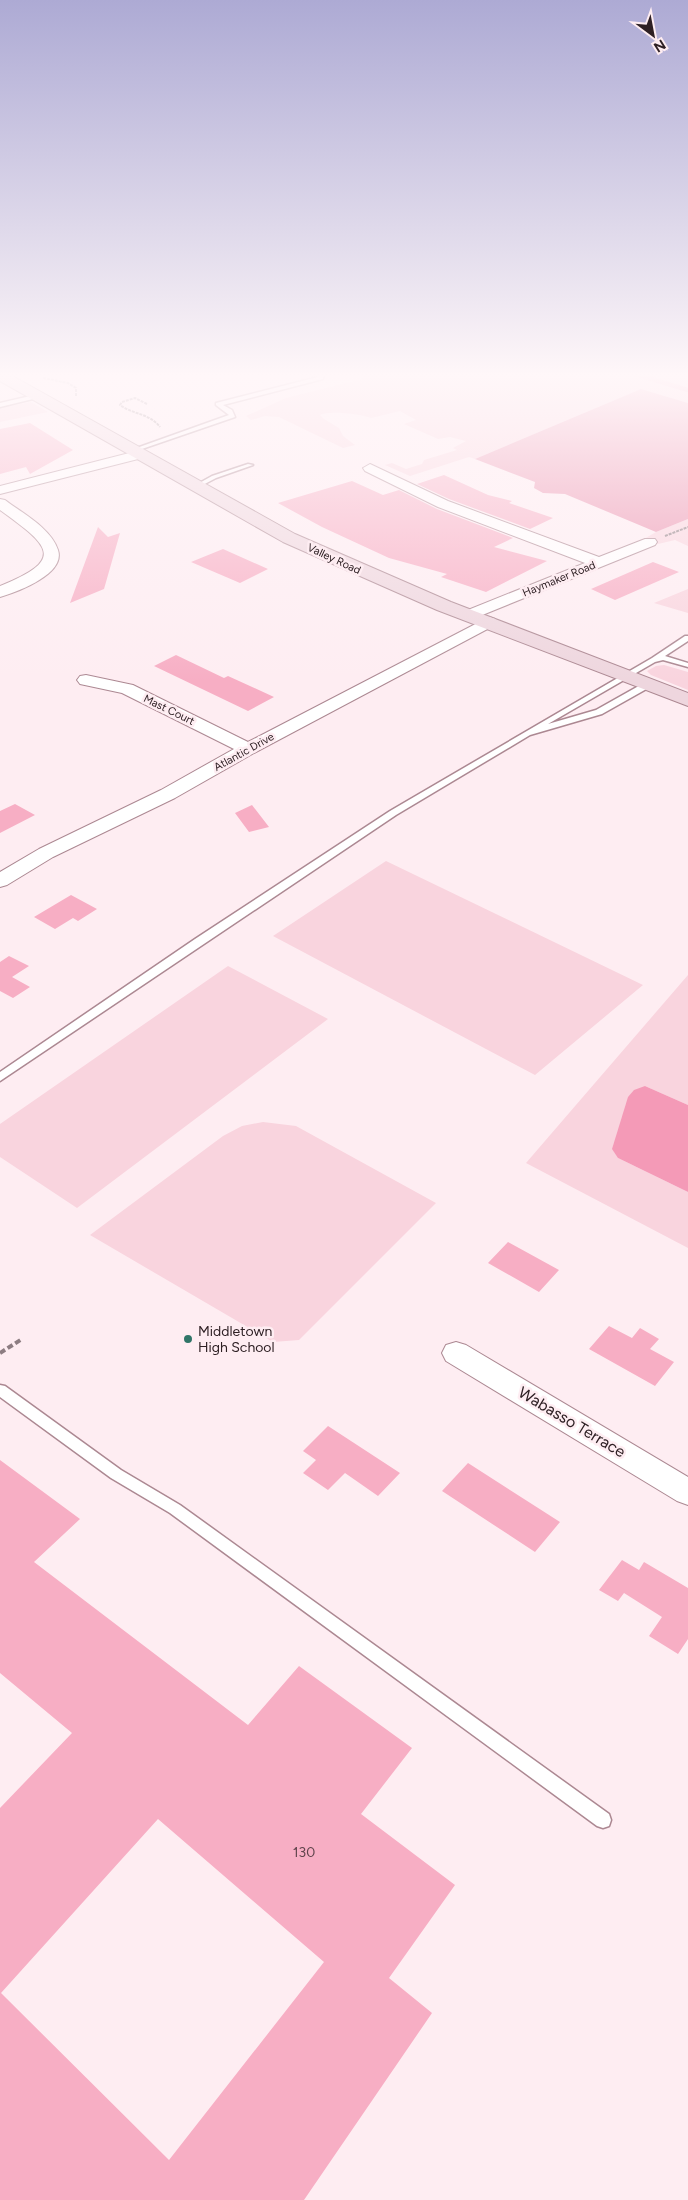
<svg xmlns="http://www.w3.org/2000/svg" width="688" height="2200" viewBox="0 0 688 2200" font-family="Figtree,sans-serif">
  <rect width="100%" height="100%" fill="#feedf2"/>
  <path fill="#f9d4de" d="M361,374H688V403L641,389L475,459L469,457L410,476L385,465L392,463L406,469L422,464L424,460L457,450L453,448L466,441L450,437L438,439L404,424L416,420L400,411L371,418C363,414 328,410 320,415L324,419L339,428L343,436L355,445L343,448L279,417L265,416L251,420L246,416L286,398L362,379Z
    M31,402L48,412L0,422V408Z
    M688,519V546L675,540L658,544L644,539L656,532Z
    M688,589V613L654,603Z
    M664,665L688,672V690L651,675L647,671L656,666Z
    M386,861L643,985L535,1075L273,936Z
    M228,966L328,1019L77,1208L0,1157V1124Z
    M688,975V1105L645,1086L618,1158L688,1192V1248L526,1163Z
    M263,1122L296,1126L436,1203L299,1340L273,1342L90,1235L223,1136L242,1126Z"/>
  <path fill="#ea91ae" d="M641,389L688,403V519L656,532L565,494L543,493L534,488L535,482L475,459Z"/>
  <path fill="#f49ab7" d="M645,1086L688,1105V1192L618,1158L612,1149L628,1097L634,1090Z"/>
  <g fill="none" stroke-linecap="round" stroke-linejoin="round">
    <path stroke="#f49ab7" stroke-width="4.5" d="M635,374L688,390"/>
  </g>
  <path fill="#f7aec4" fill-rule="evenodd" d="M30,423L73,450L30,474L26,467L0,474V429Z
    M444,475L488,495L512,501L509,503L553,518L530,529L449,499L417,484Z
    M352,481L383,495L399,490L437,509L513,538L494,547L547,561L486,592L441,577L447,574L389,558L322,527L278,503Z
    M98,527L108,537L120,533L104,589L70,603Z
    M223,549L268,569L240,583L191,562Z
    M653,562L679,572L615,600L591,589Z
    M176,655L224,678L228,676L274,697L248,711L154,666Z
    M15,804L35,815L0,833V811Z
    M252,805L269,827L249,832L235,813Z
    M71,895L97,909L78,921L73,918L55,929L34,917Z
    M9,956L29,966L12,977L30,987L13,998L0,991V962Z
    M508,1242L559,1270L539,1292L488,1263Z
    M609,1326L632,1338L640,1328L659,1339L650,1349L674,1362L655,1386L589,1349Z
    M328,1426L400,1473L378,1496L345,1473L328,1490L303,1473L316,1460L303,1451Z
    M0,1460L80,1519L34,1562L248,1725L299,1666L412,1748L361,1814L455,1885L389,1978L432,2013L304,2200H0V1808L72,1733L0,1673ZM158,1819L324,1962L169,2160L1,1993Z
    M468,1463L560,1522L535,1552L442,1491Z
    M622,1560L639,1570L644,1562L688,1588V1639L678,1654L649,1636L662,1617L624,1593L618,1601L599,1590Z"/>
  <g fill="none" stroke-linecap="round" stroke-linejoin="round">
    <g stroke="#ac8892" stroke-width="3">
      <path id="lane" d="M318,374H324L323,379L223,405L232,410L235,417L136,451L131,450L229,415L216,405V403L318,377Z
        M39,394L41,395V397L0,407V403Z
        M248,464L253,465L216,478L199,487L194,486L212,476Z
        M685,636H688V641L665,656L688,663V667L663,660L655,662L548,724L596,710L644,683H650V687L602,714L530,735L396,815L0,1081V1072L195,939L390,811L652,658Z
        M0,1385L5,1386L121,1470L180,1505L609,1814L611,1820L609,1826L603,1828L597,1826L170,1513L111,1478L0,1397Z"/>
    </g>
    <g stroke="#ac8892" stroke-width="2">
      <path id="street" d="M141,450L148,454L146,457L0,494V486Z
        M370,464L448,501L599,557L645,539H655L657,542L655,545L475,618H463L461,615L463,612L585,563L438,507L365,471L363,468Z
        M0,499L5,500C22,513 51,528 58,550C66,574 17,592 0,597V586C68,559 48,545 0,510Z
        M489,617L495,619L497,622L495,625L254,753L175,798L53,857L7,885L0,887V872L39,849L161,790L234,749L122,693L80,684L77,680L80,676L86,675L133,685L248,742Z
        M456,1342L466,1345L688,1477V1505L677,1501L446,1361L442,1353L446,1345Z"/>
    </g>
    <g stroke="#ac8892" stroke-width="2">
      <path id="secondary" d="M0,374H9L295,534L451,602L688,693V706L437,610L283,542L0,381Z"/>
    </g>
    <path stroke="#8d7d82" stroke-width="2" stroke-dasharray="3 1" stroke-linecap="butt" d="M43,378L68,383L76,388V397
      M147,404L135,398L122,402L120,405C134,415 149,413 160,427
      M665,536L688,527"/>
    <path stroke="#8d7d82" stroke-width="4" stroke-dasharray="6 3" stroke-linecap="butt" d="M0,1353L22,1339"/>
    <use href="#lane" fill="#fff" fill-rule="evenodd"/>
    <use href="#street" fill="#fff" fill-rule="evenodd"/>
    <use href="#secondary" fill="#eed6de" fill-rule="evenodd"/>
  </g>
  <linearGradient id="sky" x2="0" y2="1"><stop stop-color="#adaad4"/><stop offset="0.55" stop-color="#fff7f9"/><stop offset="1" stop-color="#fff7f9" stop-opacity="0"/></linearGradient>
  <rect width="688" height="682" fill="url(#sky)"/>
  <circle fill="#307568" stroke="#feedf2" stroke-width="2" cx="188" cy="1339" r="5"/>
  <g text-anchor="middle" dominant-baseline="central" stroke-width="5" stroke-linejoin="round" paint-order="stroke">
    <g font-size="11" fill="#2e2024" stroke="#feedf2">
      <text transform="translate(334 559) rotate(25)">Valley Road</text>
      <text transform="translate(559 579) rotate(-22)">Haymaker Road</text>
      <text transform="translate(169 710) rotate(26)">Mast Court</text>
      <text transform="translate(244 752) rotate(-29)">Atlantic Drive</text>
    </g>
    <g font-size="14" fill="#2e2024" stroke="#feedf2" text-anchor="start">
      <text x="198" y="1331">Middletown<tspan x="198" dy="16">High School</tspan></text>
    </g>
    <g font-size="14" fill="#60444c">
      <text x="304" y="1852">130</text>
    </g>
    <g font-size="16" fill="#2e2024" stroke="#feedf2">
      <text transform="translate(572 1422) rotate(31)">Wabasso Terrace</text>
    </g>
  </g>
  <g transform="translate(653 35) rotate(148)" stroke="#feedf2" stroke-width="4" paint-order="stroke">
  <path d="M0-4L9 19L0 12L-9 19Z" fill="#2e2024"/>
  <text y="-8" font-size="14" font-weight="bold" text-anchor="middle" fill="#2e2024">N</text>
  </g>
</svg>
